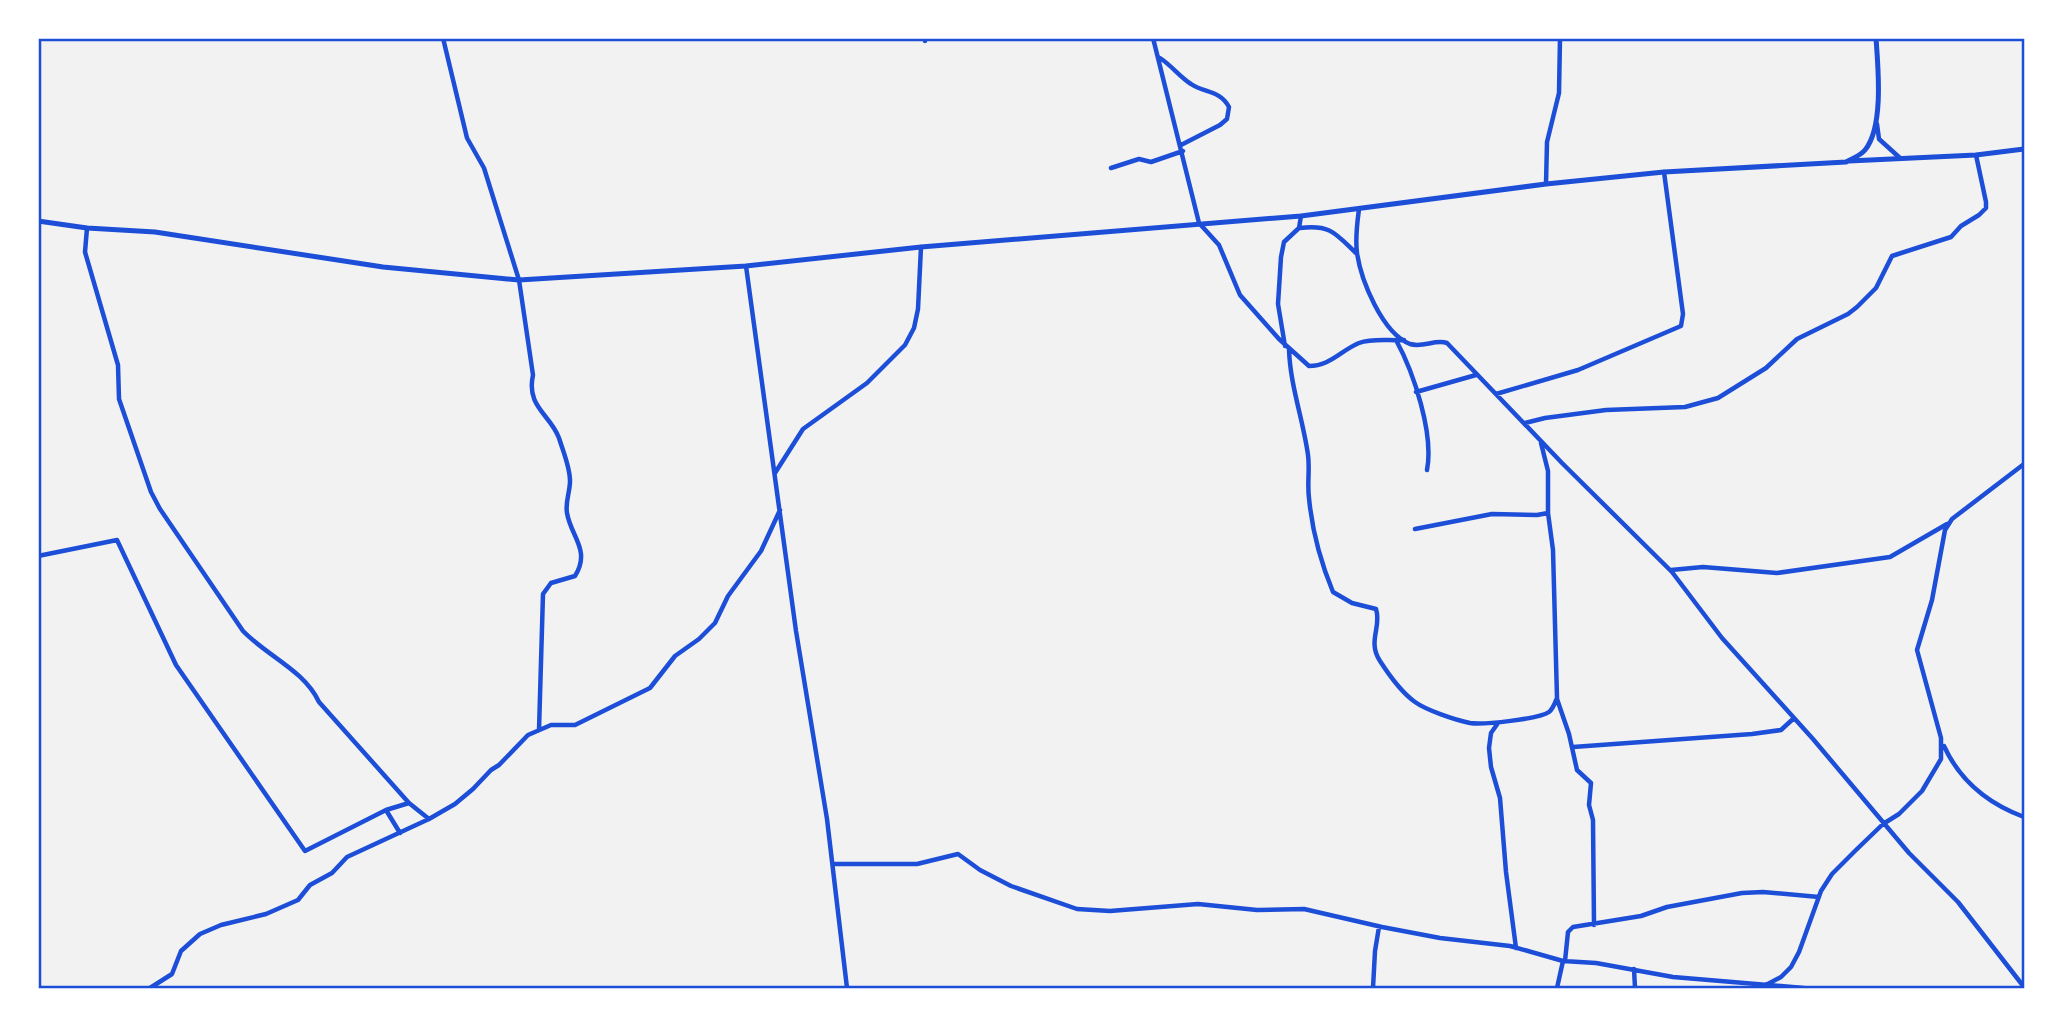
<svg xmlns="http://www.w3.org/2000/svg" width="2063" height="1027" viewBox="0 0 2063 1027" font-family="'Exo 2',sans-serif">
  <rect width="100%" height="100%" fill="#f2f2f2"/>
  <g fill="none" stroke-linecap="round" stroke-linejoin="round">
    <path stroke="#1d4ed8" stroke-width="4.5" d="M443,38L467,138L484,168L519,280L533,375C526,407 550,414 559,438C563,451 570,467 570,481C570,492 565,502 567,513C571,537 591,550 575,576L551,583L543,594L539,730
      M925,38V41
      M1153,38L1199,223L1219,245L1240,295L1279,339L1309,366C1330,366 1340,351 1359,343C1373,338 1389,341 1404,340
      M1160,58C1172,66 1180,77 1191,84C1204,93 1220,90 1229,107L1227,119L1220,125L1181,145
      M1877,124L1879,139L1900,158
      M1111,168L1139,159L1151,162L1183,151
      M1546,184L1547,142L1559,93L1560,38
      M1359,209C1357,224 1355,238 1357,253C1361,280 1382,333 1410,344C1423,348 1435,339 1447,343L1562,463L1672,572L1722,638L1813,739L1909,853L1958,902L2024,987
      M87,228L85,252L118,365L119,399L151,492L160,509L243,631C267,656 304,670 319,702L409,803L386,810L400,833
      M1300,228C1331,224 1336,234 1357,254
      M746,266L796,631L827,819L847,988
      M1396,340C1414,373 1434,434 1427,470
      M1285,346L1278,304L1281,257L1284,242L1299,228L1301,216
      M1289,349C1290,385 1303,419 1308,455C1310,469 1307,484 1309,498C1312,530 1321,563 1333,592L1352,603L1376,609C1382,627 1367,641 1380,661C1389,675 1401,692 1415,702C1426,710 1455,720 1470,723C1483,725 1539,719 1549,712C1553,709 1555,703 1557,698L1553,550L1548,513V471L1541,443
      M1416,392L1476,375
      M1496,394L1578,370L1681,326L1683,314L1664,172
      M1525,423L1545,418L1606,410L1685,407L1718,398L1766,368L1797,339L1848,314L1857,307L1876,288L1892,256L1951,237L1961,226L1979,215L1986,208V202L1976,155
      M775,473L803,429L867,383L905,345L914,328L918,309L921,247
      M1415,529L1492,514L1537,515L1548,513
      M38,556L117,540L176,665L305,851L386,810
      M1671,570L1703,567L1777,573L1890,557L1947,524
      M1557,699L1569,734L1577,770L1591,783L1589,805L1593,820L1594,925
      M1498,723L1491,733L1489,748L1491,767L1500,798L1506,872L1516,948
      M1944,746C1960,781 1989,804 2024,817
      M1573,747L1752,734L1781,730L1793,719
      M409,803L429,819
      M833,864H917L958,854L980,870L1011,886L1077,909L1110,911L1198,904L1257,910L1304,909L1382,927L1440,938L1510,946L1563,961L1596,963L1673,977L1804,988
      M1565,961L1568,932L1573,927L1641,916L1667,907L1742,893L1763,892L1819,897
      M1634,969L1635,988
      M1764,986L1781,977L1791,967L1799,952L1821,891L1832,874L1856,850L1883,824L1899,814L1922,791L1941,759V738L1917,650L1932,600L1945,530L1952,519L2024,464
      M150,988L172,974L181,951L200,934L221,925L266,914L298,900L310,885L332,873L347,857L429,819L455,804L473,789L491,770L499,765L528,735L551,725H575L650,688L675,656L699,639L715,623L728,596L761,551L780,510
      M1373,988L1375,951L1379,927
      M1557,988L1563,961"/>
    <path stroke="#1d4ed8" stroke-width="5" d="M1849,161L1976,155L2024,149
      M38,221L87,228L155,232L383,267L519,280L746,266L921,247L1301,216L1546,184L1664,172L1846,162C1853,158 1860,156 1865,150C1884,127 1878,67 1876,38"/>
  </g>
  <rect width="2063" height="1027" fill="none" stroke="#ffffff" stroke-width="80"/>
  <rect x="40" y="40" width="1983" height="947" fill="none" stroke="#1d4ed8" stroke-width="2.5"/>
</svg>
